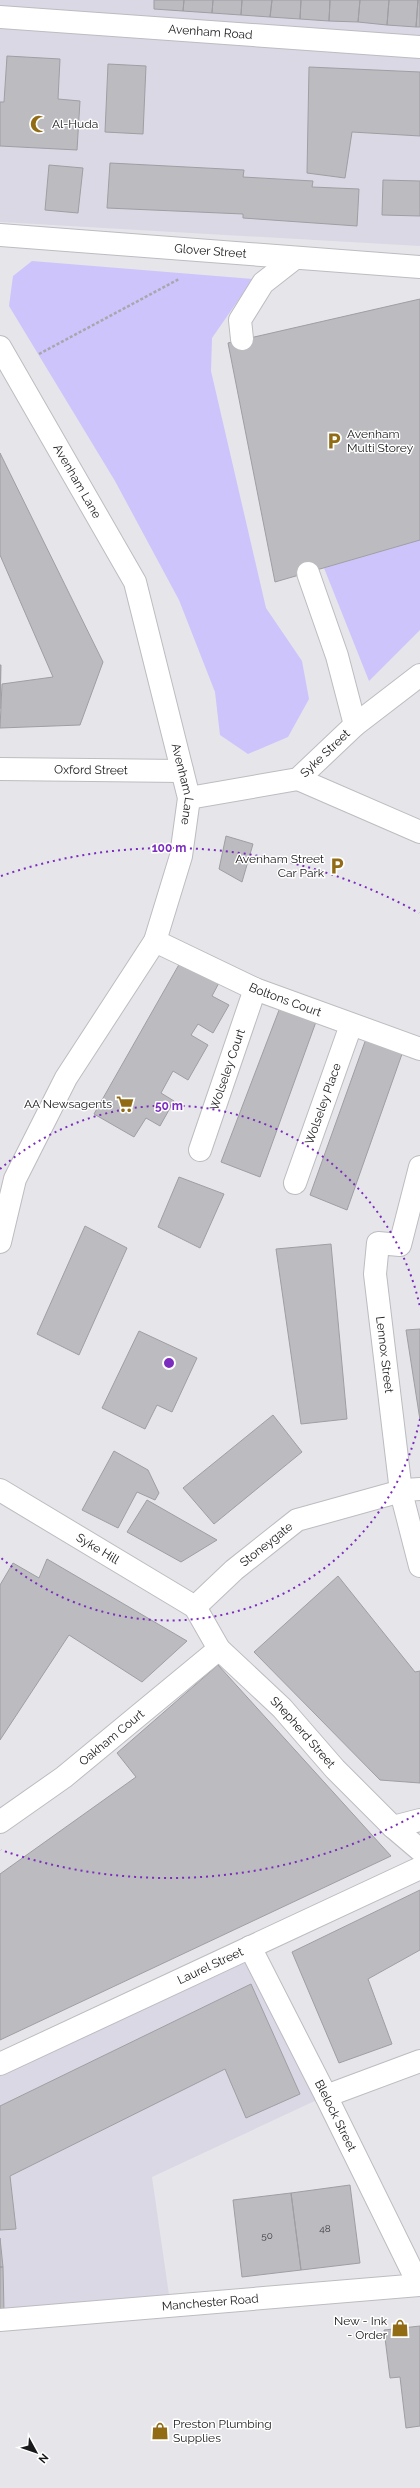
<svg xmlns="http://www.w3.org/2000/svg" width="420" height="2488" viewBox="0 0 420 2488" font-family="Raleway,sans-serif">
  <rect width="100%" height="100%" fill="#e6e5ea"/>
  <path fill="#dad8e4" d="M0,0H420V246L0,222Z
    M249,1961L319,2099L152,2177L170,2302L0,2315V2076Z"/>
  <path fill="#cdc4fc" d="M32,261L253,279L212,338L211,371L266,608L302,661L309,699L288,737L248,754L220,735L215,692L179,600L115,481L9,306L13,276Z
    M420,540V630L369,681L324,568Z"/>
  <path fill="#bbbbc0" stroke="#9f9ea3" d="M154,0H184L183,11L154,9Z
    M184,0H213L212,13L183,11Z
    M213,0H242L241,15L212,13Z
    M242,0H272L270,17L241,15Z
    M272,0H301L300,19L270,17Z
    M301,0H330L329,21L300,19Z
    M330,0H360L358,22L329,21Z
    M360,0H389L387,25L358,22Z
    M389,0H418L416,27L387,25Z
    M418,0H420V27H416Z
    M7,56L60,59L58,99L80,101L77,150L0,146V102H4Z
    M108,64L146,66L143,134L105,132Z
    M309,67L420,72V136L352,132L345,178L307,173Z
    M110,163L244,170L243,177L313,181L312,187L359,189L357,226L243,218V214L107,208Z
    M49,165L83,168L78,213L45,210Z
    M383,180L420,181V216L382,215Z
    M420,299V540L275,582L228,343Z
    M0,453L103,662L80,725L0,728L2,684L53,677L0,555Z
    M0,665H1L0,709Z
    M226,836L253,844L242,882L219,869Z
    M181,961L221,979L212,996L229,1005L213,1033L198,1024L191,1035L208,1045L188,1080L173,1071L161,1093L174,1101L160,1126L146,1118L134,1137L94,1114Z
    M281,1005L317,1019L260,1177L221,1162Z
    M367,1036L402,1054L347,1210L310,1195Z
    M179,1177L224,1194L200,1248L158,1227Z
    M85,1226L127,1248L79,1355L37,1334Z
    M331,1244L347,1419L301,1424L276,1249Z
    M420,1329V1420L406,1330Z
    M139,1331L197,1358L172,1412L157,1405L145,1429L102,1408Z
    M273,1415L302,1452L214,1524L183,1488Z
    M114,1451L148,1470L159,1493L155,1500L137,1492L118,1528L82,1510Z
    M147,1500L217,1540L181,1562L127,1532Z
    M47,1559L187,1641L142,1682L69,1635L0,1740V1585L13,1563L39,1578Z
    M338,1576L415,1672L420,1671V1783L380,1780L254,1652Z
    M218,1665L391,1856L0,2040V1874L136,1777L117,1753Z
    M420,1890V1950L368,1979L392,2044L339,2063L292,1952Z
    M251,1984L300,2094L246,2118L225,2069L10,2176L16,2229L0,2230V2106Z
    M350,2185L360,2263L301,2270L291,2193Z
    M291,2193L301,2270L242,2277L233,2200Z
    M0,2238L3,2267H0Z
    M0,2267H3L4,2311H0Z
    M420,2326V2426L406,2428L400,2377L390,2378L384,2330Z"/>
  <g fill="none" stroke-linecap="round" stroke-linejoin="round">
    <g stroke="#bcbcc1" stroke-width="24">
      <g id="minor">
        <path id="s1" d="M0,17L420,47"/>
        <path id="s2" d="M0,235L420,267"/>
        <path d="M242,339L240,320L263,283L295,258"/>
        <path id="s3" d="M0,347L135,582L189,798L181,856L155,941L66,1078L15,1179L0,1242"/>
        <path d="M308,573L337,656L355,725"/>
        <path id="s4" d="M0,769L182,771"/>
        <path d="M298,779L420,832"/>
        <path id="s5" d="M189,798L298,779L355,725L420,675"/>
        <path id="s6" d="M155,941L255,989L420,1049"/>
        <path id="s7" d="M200,1150L255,989"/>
        <path id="s8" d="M420,1167L400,1245L378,1243L375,1274L401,1492L420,1566"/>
        <path id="s9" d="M295,1183L351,1025"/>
        <path id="s10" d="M0,1490L195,1607L219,1649L282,1708L335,1769L393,1827L420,1850"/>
        <path id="s11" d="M195,1607L234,1570L297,1520L405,1490L420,1489"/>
        <path id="s12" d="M0,1822L64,1777L219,1649"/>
        <path d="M393,1827L420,1820"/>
        <path id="s13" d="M250,1947L326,2096L419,2285"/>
        <path id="s14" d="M0,2064L420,1868"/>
        <path d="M326,2096L420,2061"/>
        <path id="s15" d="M0,2320L420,2285"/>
      </g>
    </g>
    <path stroke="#a8a7ab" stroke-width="2.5" stroke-dasharray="3 2" stroke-linecap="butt" d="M39,354L179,279"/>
    <use href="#minor" stroke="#fff" stroke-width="22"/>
  </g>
  <g fill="none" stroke="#7b2cbf" stroke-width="2" stroke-dasharray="2 4">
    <path d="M420 1419A257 257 0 0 1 0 1557M0 1169A257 257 0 0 1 420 1307"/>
    <path d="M419 1813A515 515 0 0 1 1 1850M1 876A515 515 0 0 1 419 913"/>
  </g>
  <defs>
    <g id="mosque-bare" transform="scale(1.38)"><path d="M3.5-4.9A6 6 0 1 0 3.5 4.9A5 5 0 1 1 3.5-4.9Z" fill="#926c14" stroke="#fff" stroke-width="2.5" paint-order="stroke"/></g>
    <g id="parking-bare" transform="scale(1.38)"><path d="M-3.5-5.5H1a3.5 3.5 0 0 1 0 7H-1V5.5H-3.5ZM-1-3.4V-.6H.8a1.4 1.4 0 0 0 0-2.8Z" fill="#926c14" stroke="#fff" stroke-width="2.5" paint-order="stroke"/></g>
    <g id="supermarket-bare" transform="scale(1.38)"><path d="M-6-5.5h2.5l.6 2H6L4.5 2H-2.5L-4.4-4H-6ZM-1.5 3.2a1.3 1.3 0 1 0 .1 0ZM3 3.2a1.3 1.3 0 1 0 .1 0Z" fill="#926c14" stroke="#fff" stroke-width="2.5" paint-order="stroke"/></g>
    <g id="shop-bare" transform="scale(1.38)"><path d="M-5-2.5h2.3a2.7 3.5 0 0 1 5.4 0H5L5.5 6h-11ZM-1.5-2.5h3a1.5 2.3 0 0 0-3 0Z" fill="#926c14" stroke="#fff" stroke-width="2.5" paint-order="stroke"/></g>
  </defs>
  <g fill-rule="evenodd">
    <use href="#mosque-bare" x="39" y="124"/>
    <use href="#parking-bare" x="334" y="441"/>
    <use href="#parking-bare" x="337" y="866"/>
    <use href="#supermarket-bare" x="125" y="1104"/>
    <use href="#shop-bare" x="400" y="2328"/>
    <use href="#shop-bare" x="160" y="2431"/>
  </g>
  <g text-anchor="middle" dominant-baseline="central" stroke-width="3" stroke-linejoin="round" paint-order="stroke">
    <g font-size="10" fill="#424144">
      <text x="325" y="2228">48</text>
      <text x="267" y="2235">50</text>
    </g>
    <g font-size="12" fill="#19181a" stroke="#fff">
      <text stroke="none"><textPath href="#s1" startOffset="211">Avenham Road</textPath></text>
      <text stroke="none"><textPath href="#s2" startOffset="211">Glover Street</textPath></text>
      <text stroke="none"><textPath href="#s3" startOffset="155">Avenham Lane</textPath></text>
      <text stroke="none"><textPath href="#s5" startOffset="148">Syke Street</textPath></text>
      <text stroke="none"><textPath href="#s4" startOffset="91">Oxford Street</textPath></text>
      <text stroke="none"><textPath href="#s3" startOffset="479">Avenham Lane</textPath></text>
      <text stroke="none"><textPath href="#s6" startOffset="143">Boltons Court</textPath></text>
      <text stroke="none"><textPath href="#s7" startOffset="85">Wolseley Court</textPath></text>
      <text stroke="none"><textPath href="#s9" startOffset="84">Wolseley Place</textPath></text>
      <text stroke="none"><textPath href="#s8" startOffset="215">Lennox Street</textPath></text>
      <text stroke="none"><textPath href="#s11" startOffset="95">Stoneygate</textPath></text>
      <text stroke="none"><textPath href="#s10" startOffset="114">Syke Hill</textPath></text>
      <text stroke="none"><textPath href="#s10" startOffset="394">Shepherd Street</textPath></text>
      <text stroke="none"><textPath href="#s12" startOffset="140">Oakham Court</textPath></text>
      <text stroke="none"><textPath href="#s14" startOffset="232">Laurel Street</textPath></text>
      <text stroke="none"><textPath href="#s13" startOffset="189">Blelock Street</textPath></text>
      <text stroke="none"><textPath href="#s15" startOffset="211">Manchester Road</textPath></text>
    </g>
    <g font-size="12" fill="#19181a" stroke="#fff" text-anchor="start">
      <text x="52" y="124">Al-Huda</text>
      <text x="347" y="434">Avenham<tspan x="347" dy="14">Multi Storey</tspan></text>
      <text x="324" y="859" text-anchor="end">Avenham Street<tspan x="324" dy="14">Car Park</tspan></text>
      <text x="112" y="1104" text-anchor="end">AA Newsagents</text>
      <text x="387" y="2321" text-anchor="end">New - Ink<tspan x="387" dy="14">- Order</tspan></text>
      <text x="173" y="2424">Preston Plumbing<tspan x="173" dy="14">Supplies</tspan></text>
    </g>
  </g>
  <circle cx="169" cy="1363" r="6" fill="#7b2cbf" stroke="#fff" stroke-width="2"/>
  <g font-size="12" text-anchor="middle" font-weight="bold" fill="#7b2cbf" stroke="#fff" stroke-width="3" stroke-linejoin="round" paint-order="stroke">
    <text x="169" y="852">100 m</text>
    <text x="169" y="1110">50 m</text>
  </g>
  <g transform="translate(36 2452) rotate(130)" stroke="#ffffff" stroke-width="3" paint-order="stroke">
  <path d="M0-3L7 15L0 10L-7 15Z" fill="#19181a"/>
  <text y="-6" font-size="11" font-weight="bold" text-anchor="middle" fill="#19181a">N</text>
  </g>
</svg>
